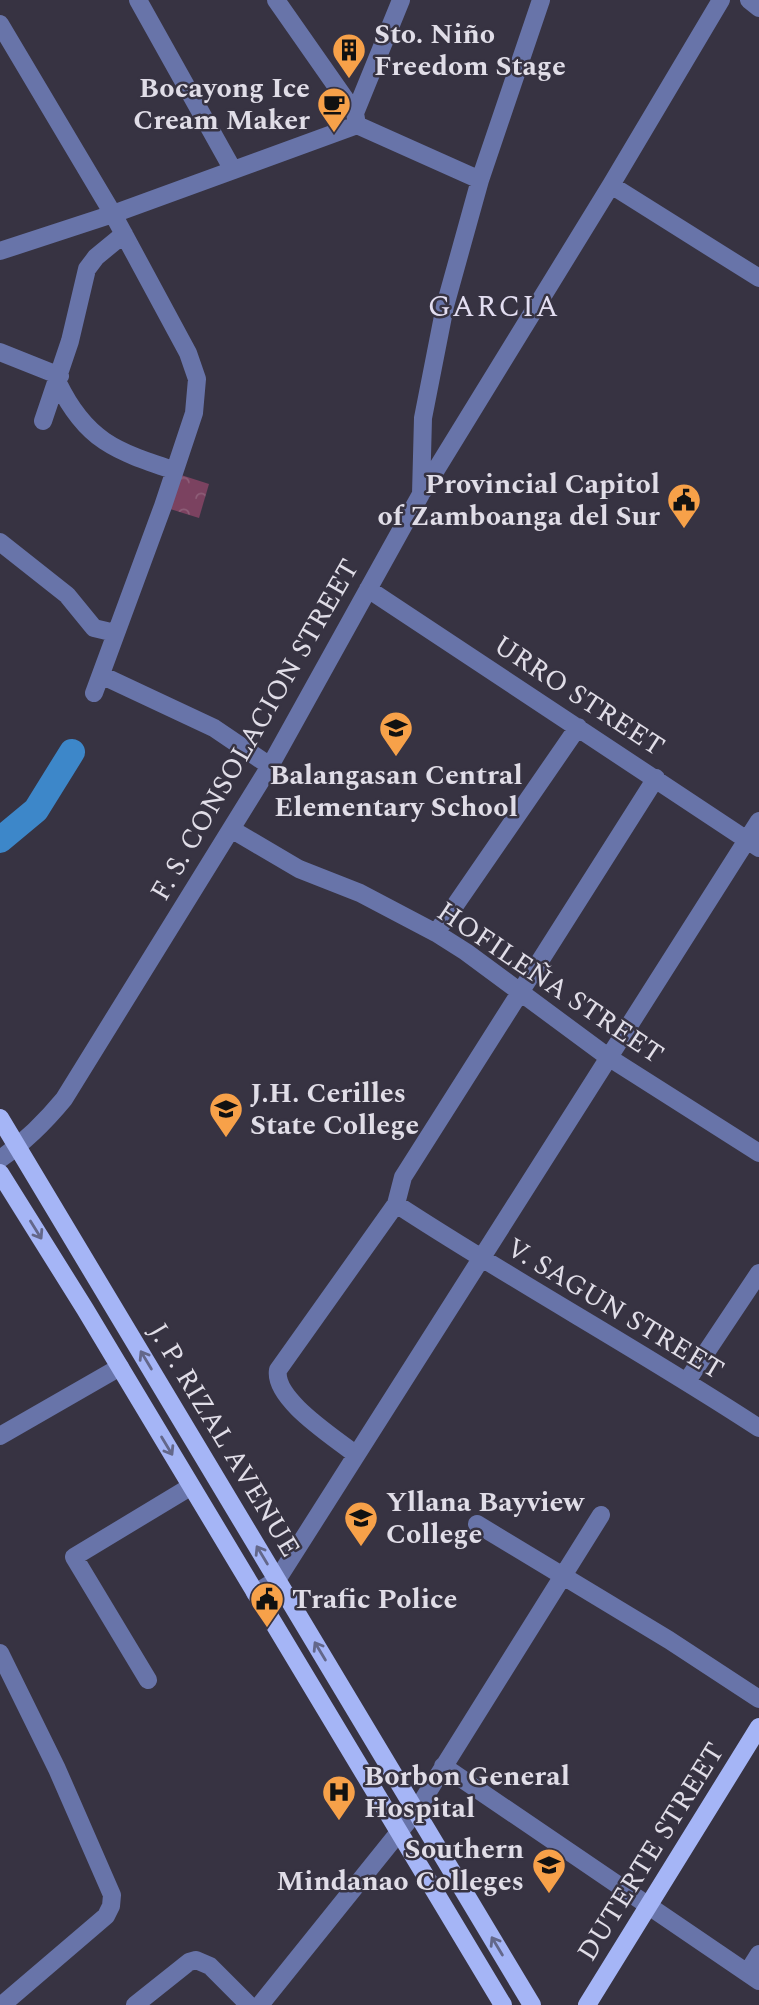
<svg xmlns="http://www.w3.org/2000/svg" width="759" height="2005" viewBox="0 0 759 2005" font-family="Spectral,serif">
  <defs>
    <pattern id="park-crowns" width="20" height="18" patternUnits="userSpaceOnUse" patternTransform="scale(1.75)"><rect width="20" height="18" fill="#7b4260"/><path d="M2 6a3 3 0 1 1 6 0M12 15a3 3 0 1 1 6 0" fill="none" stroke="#8d5d77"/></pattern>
  </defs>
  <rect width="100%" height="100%" fill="#373342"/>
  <path fill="url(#park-crowns)" d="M178,474L209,484L199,518L167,508Z"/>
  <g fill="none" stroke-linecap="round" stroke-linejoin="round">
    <path stroke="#3d87c9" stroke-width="26" d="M0,840L36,810L72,752"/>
    <path stroke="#6874a9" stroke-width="18" d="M138,0L233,170
      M276,0L355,113L357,125
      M749,0L759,8
      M0,24L113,214L188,353L197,379L194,413L163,506L94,693
      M355,113L401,0
      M611,185L759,278
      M0,251L113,214L357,125L480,180
      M0,352L60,376
      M58,383C86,441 116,451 173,470
      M43,421L70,341L87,269L96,257L124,234
      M423,491L611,185L721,0
      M0,542L67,595L94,628L115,633
      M368,589L759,848
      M101,675L214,728L270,766
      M231,829L299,869L360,893L436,933L466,952L608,1057L759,1153
      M436,933L578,727
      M0,1159C25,1142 45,1122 64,1099L270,766L421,494L423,418L445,306L480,180L541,0
      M396,1204C515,1282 640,1350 759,1428
      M687,1381L759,1273
      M0,1436L120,1367
      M355,1454C334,1437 273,1399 278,1370L396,1204L403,1177L656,778
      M477,1524L669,1640L759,1699
      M255,1593L277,1580L759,821
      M0,1653L57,1769L112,1895L111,1906L106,1916L2,2005
      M148,1680L74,1557L190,1487
      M443,1766L759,1981
      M747,1973L759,1954
      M135,2005L189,1962L196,1960L210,1966L249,2005
      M260,2005L416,1811L601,1515"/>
    <path stroke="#a5b5f6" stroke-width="18" d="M0,1118L532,2005
      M0,1173L85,1309L503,2005
      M587,2005L759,1727"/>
  </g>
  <defs><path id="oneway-shaft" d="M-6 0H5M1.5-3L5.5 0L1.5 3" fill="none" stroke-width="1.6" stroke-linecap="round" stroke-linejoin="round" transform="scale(1.75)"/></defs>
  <g stroke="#63678a">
    <use href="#oneway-shaft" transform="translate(36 1230) rotate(58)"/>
    <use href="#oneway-shaft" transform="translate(146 1360) rotate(-121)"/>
    <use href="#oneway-shaft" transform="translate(167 1446) rotate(59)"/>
    <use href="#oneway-shaft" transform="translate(262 1555) rotate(-121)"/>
    <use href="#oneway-shaft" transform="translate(320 1651) rotate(-121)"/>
    <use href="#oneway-shaft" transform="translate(497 1946) rotate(-121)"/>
  </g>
  <defs>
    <g id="building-pin" transform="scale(1.75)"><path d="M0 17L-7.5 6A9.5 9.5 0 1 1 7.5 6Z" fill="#f7a149" stroke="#373342"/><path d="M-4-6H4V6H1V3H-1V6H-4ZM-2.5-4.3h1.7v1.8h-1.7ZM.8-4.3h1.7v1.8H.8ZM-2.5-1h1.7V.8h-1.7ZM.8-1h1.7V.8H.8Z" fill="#111"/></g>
    <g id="cafe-pin" transform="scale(1.75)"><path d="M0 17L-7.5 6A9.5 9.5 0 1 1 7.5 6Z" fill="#f7a149" stroke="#373342"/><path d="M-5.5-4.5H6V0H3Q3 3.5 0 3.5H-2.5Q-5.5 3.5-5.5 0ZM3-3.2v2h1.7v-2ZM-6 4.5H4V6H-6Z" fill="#111"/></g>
    <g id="civic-pin" transform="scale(1.75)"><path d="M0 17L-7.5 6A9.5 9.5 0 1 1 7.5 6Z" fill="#f7a149" stroke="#373342"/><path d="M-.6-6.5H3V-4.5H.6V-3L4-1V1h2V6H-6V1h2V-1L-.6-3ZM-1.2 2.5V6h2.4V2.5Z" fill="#111"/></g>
    <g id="school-pin" transform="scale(1.75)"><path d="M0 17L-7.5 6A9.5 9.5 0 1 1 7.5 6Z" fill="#f7a149" stroke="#373342"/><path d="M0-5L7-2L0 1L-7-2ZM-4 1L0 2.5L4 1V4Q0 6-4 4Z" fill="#111"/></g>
    <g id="university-pin" transform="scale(1.75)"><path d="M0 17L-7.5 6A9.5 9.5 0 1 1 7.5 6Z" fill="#f7a149" stroke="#373342"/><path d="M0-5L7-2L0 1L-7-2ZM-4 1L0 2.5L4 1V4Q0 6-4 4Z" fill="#111"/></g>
    <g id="hospital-pin" transform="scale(1.75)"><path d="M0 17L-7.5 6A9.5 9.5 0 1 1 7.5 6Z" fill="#f7a149" stroke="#373342"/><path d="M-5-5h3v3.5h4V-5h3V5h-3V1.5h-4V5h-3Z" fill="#111"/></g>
  </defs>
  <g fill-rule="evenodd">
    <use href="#building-pin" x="349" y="50"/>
    <use href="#cafe-pin" x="334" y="104"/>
    <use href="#civic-pin" x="684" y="500"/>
    <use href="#school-pin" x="396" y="728"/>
    <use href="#university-pin" x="226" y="1109"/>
    <use href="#university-pin" x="361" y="1518"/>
    <use href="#civic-pin" x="267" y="1599"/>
    <use href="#hospital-pin" x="339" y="1792"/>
    <use href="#school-pin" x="549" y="1865"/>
  </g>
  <g text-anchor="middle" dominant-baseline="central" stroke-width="5" stroke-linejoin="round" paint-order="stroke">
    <g font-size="28" font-weight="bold" fill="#e0dde7" stroke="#373342" text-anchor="start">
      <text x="374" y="34">Sto. Niño<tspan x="374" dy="32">Freedom Stage</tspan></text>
      <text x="310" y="88" text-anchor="end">Bocayong Ice<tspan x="310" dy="32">Cream Maker</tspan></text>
      <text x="660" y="484" text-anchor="end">Provincial Capitol<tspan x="660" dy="32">of Zamboanga del Sur</tspan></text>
      <text x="396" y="775" text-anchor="middle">Balangasan Central<tspan x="396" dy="32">Elementary School</tspan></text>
      <text x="250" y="1093">J.H. Cerilles<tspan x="250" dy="32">State College</tspan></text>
      <text x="386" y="1502">Yllana Bayview<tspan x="386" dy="32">College</tspan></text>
      <text x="292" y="1599">Trafic Police</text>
      <text x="364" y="1776">Borbon General<tspan x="364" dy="32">Hospital</tspan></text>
      <text x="524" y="1849" text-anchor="end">Southern<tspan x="524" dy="32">Mindanao Colleges</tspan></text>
    </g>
    <g font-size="28" fill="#e0dde7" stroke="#373342">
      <text transform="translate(579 696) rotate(33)">URRO STREET</text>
      <text transform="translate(255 730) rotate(-60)">F. S. CONSOLACION STREET</text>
      <text transform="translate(550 983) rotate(34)">HOFILEÑA STREET</text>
      <text transform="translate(615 1309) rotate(31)">V. SAGUN STREET</text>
      <text transform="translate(224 1440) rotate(59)">J. P. RIZAL AVENUE</text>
      <text transform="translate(651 1852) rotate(-58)">DUTERTE STREET</text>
    </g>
    <g font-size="30" letter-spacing="2" fill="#e3def1" stroke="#373342">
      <text x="494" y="307">GARCIA</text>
    </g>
  </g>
</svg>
